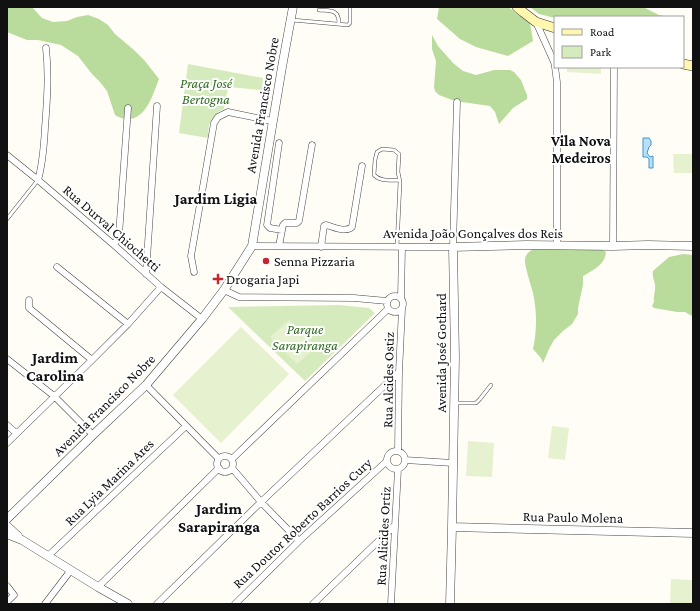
<svg xmlns="http://www.w3.org/2000/svg" width="700" height="611" viewBox="0 0 700 611" font-family="'Crimson Pro',serif">
  <rect width="100%" height="100%" fill="#fffdf5"/>
  <path fill="#d5ebbd" d="M188,64L263,78L262,90L228,87L224,109L218,112L209,124L208,138L179,133Z
    M339,305L369,308L375,313L305,381L228,307Z"/>
  <path fill="#b9dc9c" d="M7,7H32L42,18L53,22L67,21L77,17L88,15L99,19L108,25L115,34L134,50L145,61L159,79C153,94 146,120 127,119C123,119 118,117 115,115L107,91L100,82L92,74L78,56L61,45L38,40H27L7,32Z
    M439,7H508L530,23L533,41L508,56L476,47L460,39L437,19Z
    M530,7H643L659,15L671,17H555V18L539,14Z
    M432,35L438,46L453,63L463,71L476,75L494,70H510L514,72L521,80L527,95V99L513,108L499,124L495,112L490,106L455,101L439,95L435,91L434,87L436,61L432,49Z
    M535,248L601,249L606,252C605,265 593,270 583,276V285L578,308V314L572,324L563,331L554,340L549,349L543,363L541,358L533,349C537,330 537,312 533,293C531,285 524,265 525,259C526,253 530,251 535,248Z
    M683,254L693,255V316H692L685,312H677L654,308L652,306L654,302C653,296 656,290 655,285C654,279 652,276 653,271L669,257Z"/>
  <path fill="#e6f2cf" d="M567,67H601V74L567,72Z
    M673,154H693V173H674Z
    M289,320L316,347L297,364L270,337Z
    M241,327L289,374L221,443L173,395Z
    M552,426L569,428L565,460L548,458Z
    M468,441L494,443L492,477L466,476Z
    M671,579L693,580V604H670Z"/>
  <path fill="#b9e0f7" stroke="#3f96cf" d="M643,138H649L651,141V145L649,147L647,153L650,157L653,156V168H649V159L647,157H643Z"/>
  <g fill="none" stroke-linecap="round" stroke-linejoin="round">
    <g stroke="#444" stroke-width="4">
      <path id="service" d="M319,10C331,11 339,9 339,24
        M292,20L348,25L350,23V7
        M7,219L38,180
        M397,246L400,182L398,172L399,154L394,150L382,149L377,152L375,160L374,175C381,182 390,180 399,180
        M454,403H476L480,399L491,385"/>
    </g>
    <g stroke="#444" stroke-width="7">
      <path id="minor" d="M536,22L554,62L555,67
        M555,67L557,82V245
        M279,143L267,225L270,228L282,230
        M7,155L38,180L114,245L161,287L202,319
        M38,180C43,163 44,145 45,128C47,101 49,76 46,48
        M114,245L119,235L128,108
        M252,246L453,247L457,102
        M279,246L283,225L285,223H297L299,221L312,145
        M613,246L614,67
        M321,247L324,226L326,225C334,227 345,233 352,227L362,166
        M57,267L128,324
        M194,272L191,256L214,123L218,117L228,112L272,121
        M146,274L157,106
        M224,290L239,297L354,298L387,301
        M387 304a8 8 0 1 1 16 0a8 8 0 1 1-16 0Z
        M401,299L402,247
        M29,300V308L92,360
        M7,359L54,396L93,435
        M146,385L219,459
        M7,425L16,433
        M7,443L92,360L128,324L161,287
        M387 460a9 9 0 1 1 18 0a9 9 0 1 1-18 0Z
        M398,451L399,372L402,309
        M217 464a8 8 0 1 1 16 0a8 8 0 1 1-16 0Z
        M232,459L388,309
        M405,460L453,463
        M232,468L261,502L299,541
        M48,556L186,426
        M7,586L14,595L7,602
        M98,587L219,468
        M45,604L71,570
        M157,604L261,502L399,372
        M235,604L299,541L387,461
        M313,604L395,525
        M391,604L398,469"/>
    </g>
    <g stroke="#444" stroke-width="9">
      <path id="tertiary" d="M7,519L93,435L146,385L202,319L224,290L252,246L282,67L293,7
        M7,526L18,536
        M452,527L693,533
        M7,534L22,540L98,587L128,604
        M450,604L452,527L455,357L453,247L526,245L613,246L648,245L693,246"/>
    </g>
    <g stroke="#333" stroke-width="10">
      <path id="secondary" d="M517,7L523,12L536,22L555,28
        M683,64L693,66"/>
    </g>
    <use href="#service" stroke="#fff" stroke-width="3"/>
    <use href="#minor" stroke="#fff" stroke-width="6"/>
    <use href="#tertiary" stroke="#fff" stroke-width="8"/>
    <use href="#secondary" stroke="#fff6b0" stroke-width="9"/>
  </g>
  <g fill="#c4262e" stroke="#fff" stroke-width="1.5">
    <circle cx="266" cy="261" r="4"/>
    <path d="M216 273h4v4h4v4h-4v4h-4v-4h-4v-4h4z"/>
  </g>
  <g text-anchor="middle" dominant-baseline="central" stroke-width="4" stroke-linejoin="round" paint-order="stroke">
    <g font-size="14" font-style="italic" fill="#2f6b1f" stroke="#fff">
      <text x="206" y="83">Praça José<tspan x="206" dy="16">Bertogna</tspan></text>
      <text x="305" y="329">Parque<tspan x="305" dy="16">Sarapiranga</tspan></text>
    </g>
    <g font-size="14" fill="#111" stroke="#fff">
      <text transform="translate(262 105) rotate(-80)">Avenida Francisco Nobre</text>
      <text transform="translate(112 228) rotate(41)">Rua Durval Chiochetti</text>
      <text x="473" y="233">Avenida João Gonçalves dos Reis</text>
      <text transform="translate(441 353) rotate(-90)">Avenida José Gothard</text>
      <text transform="translate(388 380) rotate(-89)">Rua Alcides Ostiz</text>
      <text transform="translate(104 405) rotate(-45)">Avenida Francisco Nobre</text>
      <text transform="translate(109 482) rotate(-44)">Rua Lyia Marina Ares</text>
      <text transform="translate(573 517) rotate(1)">Rua Paulo Molena</text>
      <text transform="translate(302 523) rotate(-43)">Rua Doutor Roberto Barrios Cury</text>
      <text transform="translate(383 536) rotate(-87)">Rua Alicides Ortiz</text>
    </g>
    <g font-size="14" fill="#111" stroke="#fff" text-anchor="start">
      <text x="274" y="261">Senna Pizzaria</text>
      <text x="226" y="279">Drogaria Japi</text>
    </g>
    <g font-size="15" font-weight="bold" fill="#111" stroke="#fff">
      <text x="581" y="141">Vila Nova<tspan x="581" dy="17">Medeiros</tspan></text>
    </g>
    <g font-size="16" font-weight="bold" fill="#111" stroke="#fff">
      <text x="216" y="198">Jardim Ligia</text>
      <text x="55" y="357">Jardim<tspan x="55" dy="18">Carolina</tspan></text>
      <text x="219" y="508">Jardim<tspan x="219" dy="18">Sarapiranga</tspan></text>
    </g>
  </g>
  <rect width="700" height="611" fill="none" stroke="#111111" stroke-width="16"/>
  <rect x="554" y="16" width="130" height="52" fill="#ffffff" stroke="#a0a0a0"/>
  <rect x="562" y="29" width="20" height="6" fill="#fff6b0" stroke="#a0a0a0"/>
  <text x="590" y="36" font-size="12" fill="#111111">Road</text>
  <rect x="562" y="46" width="20" height="12" fill="#d5ebbd" stroke="#a0a0a0"/>
  <text x="590" y="56" font-size="12" fill="#111111">Park</text>
</svg>
